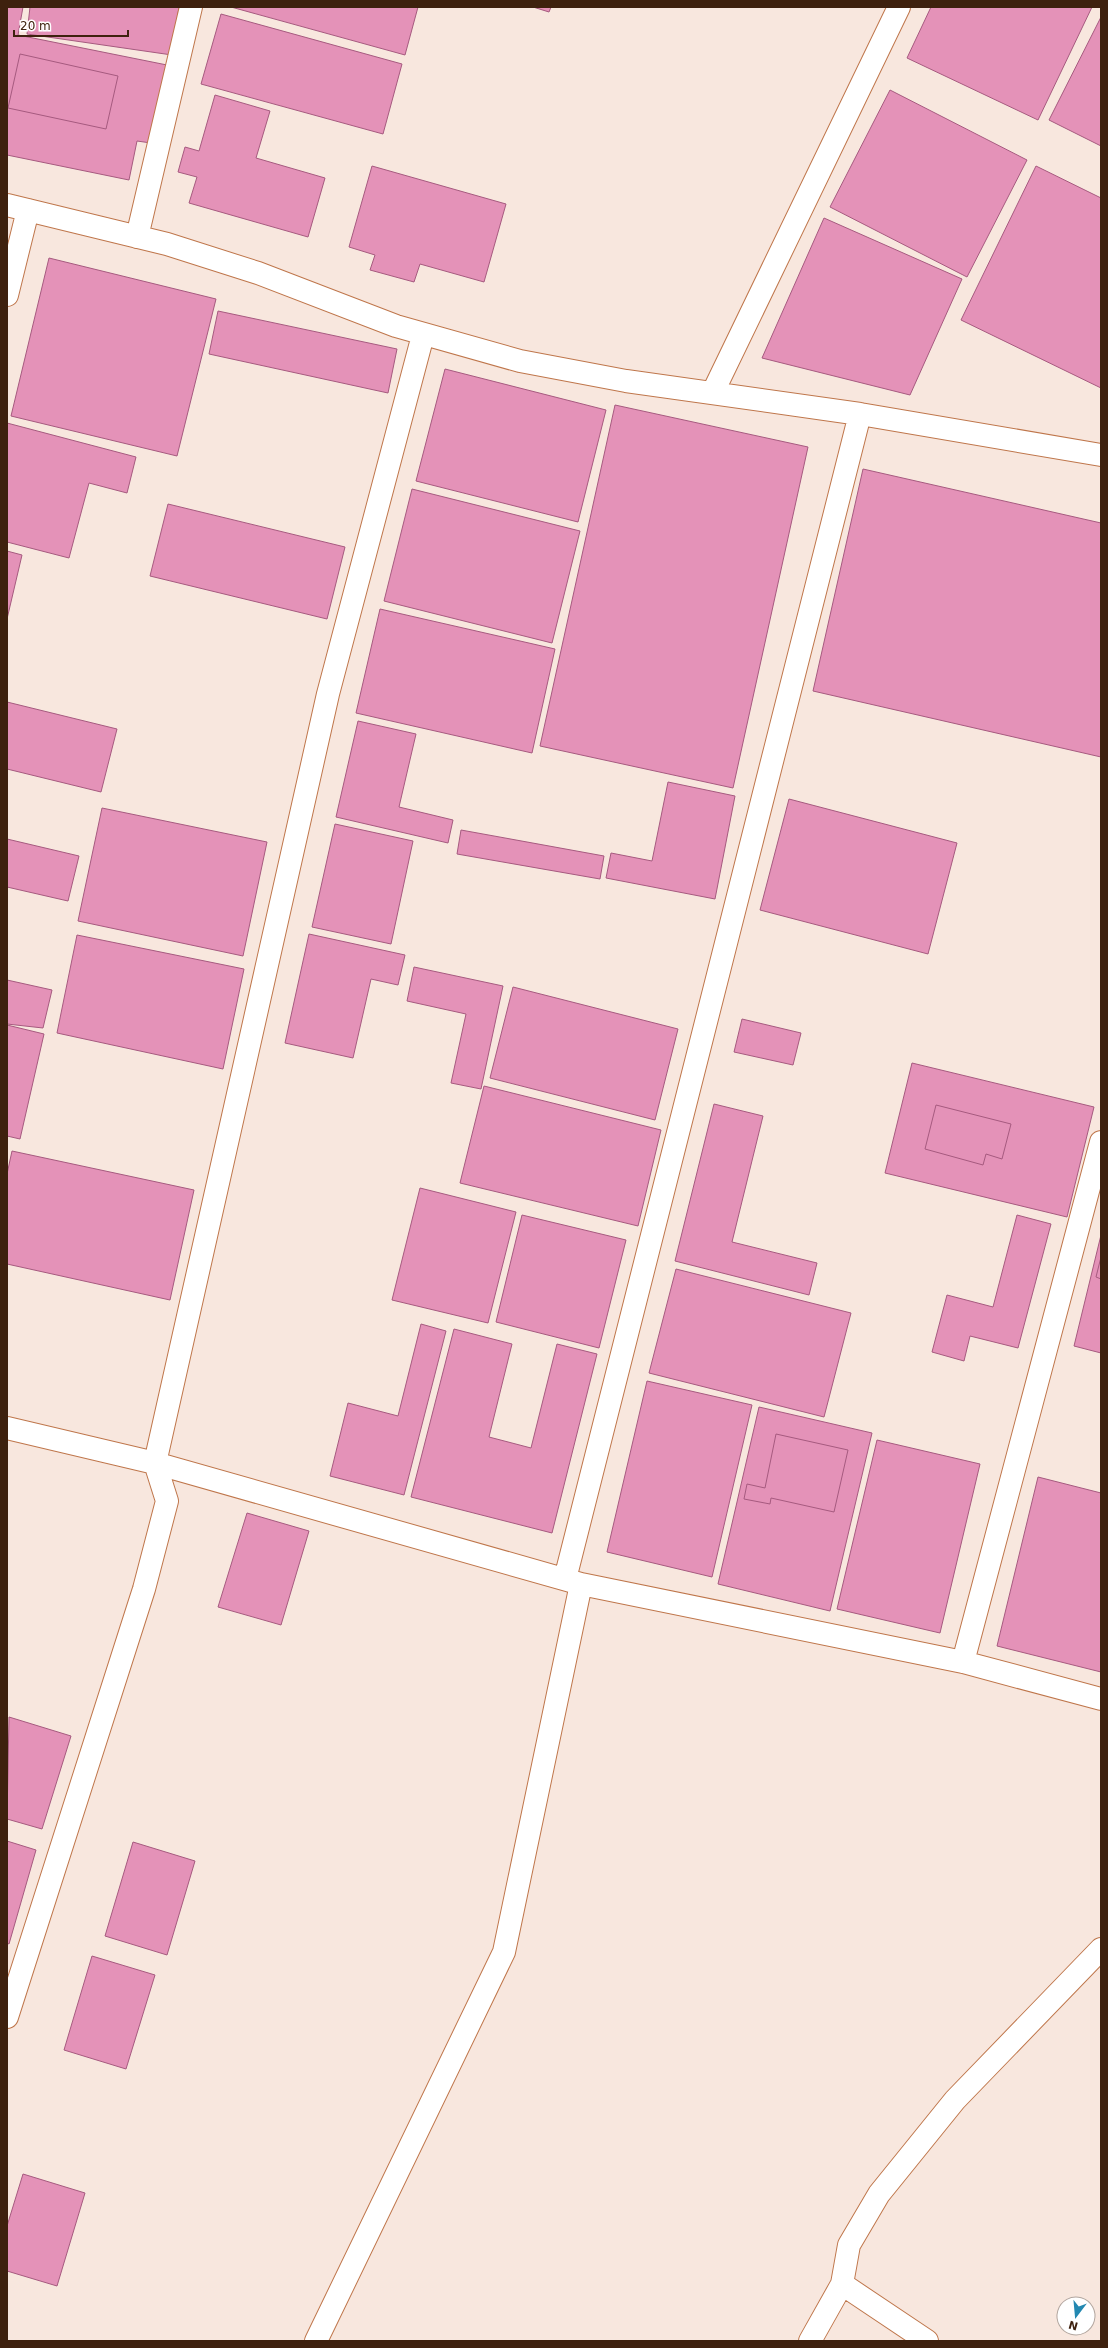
<svg xmlns="http://www.w3.org/2000/svg" width="1108" height="2348" viewBox="0 0 1108 2348" font-family="'DejaVu Sans',sans-serif">
  <rect width="100%" height="100%" fill="#f8e7de"/>
  <path fill="#e492b8" stroke="#a65a7f" d="M7,7H23L18,35L167,65L151,143L137,141L129,180L7,155Z
    M30,7H179L172,55L27,34Z
    M231,7H418L405,55Z
    M533,7H551L549,12Z
    M931,7H1092L1038,120L907,58Z
    M221,14L402,64L383,134L201,84Z
    M1101,17V146L1049,120Z
    M20,54L118,76L106,129L8,108Z
    M890,90L1027,160L967,277L830,207Z
    M215,95L270,111L256,158L325,178L308,237L189,203L197,177L178,172L185,147L199,151Z
    M372,166L506,204L484,282L420,264L414,282L370,270L375,255L349,247Z
    M1036,166L1101,198V388L961,320Z
    M824,218L962,279L910,395L762,358Z
    M49,258L216,299L177,456L11,416Z
    M218,311L397,349L388,393L209,354Z
    M445,369L606,410L578,522L416,481Z
    M615,405L808,447L733,788L540,746Z
    M7,423L136,457L127,493L89,483L69,558L7,542Z
    M863,469L1101,523V757L813,691Z
    M412,489L580,531L552,643L384,601Z
    M168,504L345,547L327,619L150,576Z
    M7,551L22,555L7,619Z
    M380,609L555,649L532,753L356,713Z
    M7,702L117,729L101,792L7,769Z
    M358,721L416,734L399,807L453,820L448,843L336,817Z
    M668,782L735,796L715,899L606,878L611,853L652,861Z
    M789,799L957,843L928,954L760,910Z
    M102,808L267,842L243,956L78,921Z
    M335,824L413,841L391,944L312,927Z
    M461,830L604,856L600,879L457,854Z
    M7,839L79,856L68,901L7,887Z
    M309,934L405,955L398,985L371,979L353,1058L285,1043Z
    M77,935L244,969L223,1069L57,1033Z
    M414,967L503,986L481,1089L451,1083L466,1014L407,1001Z
    M7,980L52,990L43,1028L7,1024Z
    M513,987L678,1029L655,1120L490,1078Z
    M742,1019L801,1033L793,1065L734,1052Z
    M7,1025L44,1034L20,1139L7,1136Z
    M912,1063L1094,1107L1067,1217L885,1173Z
    M484,1086L661,1130L638,1226L460,1183Z
    M714,1104L763,1116L732,1242L817,1263L809,1295L675,1261Z
    M936,1105L1011,1124L1002,1159L986,1154L983,1165L925,1149Z
    M12,1151L194,1190L170,1300L7,1264V1174Z
    M420,1188L516,1212L488,1323L392,1300Z
    M522,1215L626,1240L599,1348L496,1322Z
    M1017,1215L1051,1224L1018,1348L970,1336L964,1361L932,1352L947,1295L993,1307Z
    M1101,1235V1353L1074,1346Z
    M1101,1257V1279L1096,1277Z
    M676,1269L851,1313L824,1417L649,1373Z
    M421,1324L446,1331L404,1495L330,1476L348,1403L398,1416Z
    M454,1329L512,1344L489,1437L531,1448L557,1344L597,1354L552,1533L411,1497Z
    M647,1381L752,1405L712,1577L607,1552Z
    M759,1407L872,1433L830,1611L718,1584Z
    M776,1434L848,1450L834,1512L771,1498L770,1504L744,1499L747,1484L765,1488Z
    M877,1440L980,1464L940,1633L837,1609Z
    M1038,1477L1101,1493V1672L997,1646Z
    M247,1513L309,1531L281,1625L218,1607Z
    M9,1717L71,1736L42,1829L7,1819Z
    M7,1841L36,1850L9,1944L7,1943Z
    M133,1842L195,1861L167,1955L105,1936Z
    M92,1956L155,1975L126,2069L64,2050Z
    M23,2174L85,2193L57,2286L7,2271V2226Z"/>
  <g fill="none" stroke-linecap="round" stroke-linejoin="round">
    <g stroke="#bf764b" stroke-width="24">
      <path id="street" d="M7,205L167,244L258,273L396,326L520,361L626,381L860,414L1101,455
        M137,237L191,7
        M7,295L28,210
        M713,392L899,7
        M7,1428L155,1463L581,1584L963,1662L1101,1699
        M565,1579L860,414
        M963,1662L1101,1142
        M7,2017L144,1589L167,1501L155,1463L328,694L423,335
        M842,2284L927,2341
        M316,2341L504,1952L581,1584
        M810,2341L842,2284L849,2245L879,2194L955,2100L1101,1949"/>
    </g>
    <use href="#street" stroke="#fff" stroke-width="22"/>
  </g>
  <rect width="1108" height="2348" fill="none" stroke="#3e210e" stroke-width="16"/>
  <g transform="translate(1076 2316) rotate(196)"><circle r="19" fill="#ffffff" stroke="#b2a69f"/>
  <path d="M0-3L7 15L0 10L-7 15Z" fill="#2388b1"/>
  <text y="-6" font-size="11" font-weight="bold" text-anchor="middle" fill="#3e210e">N</text>
  </g>
  <path d="M14 30v6h114v-6" fill="none" stroke="#3e210e" stroke-width="2"/>
  <text x="20" y="30" font-size="12" fill="#3e210e" stroke="#ffffff" stroke-width="3" paint-order="stroke">20 m</text>
</svg>
